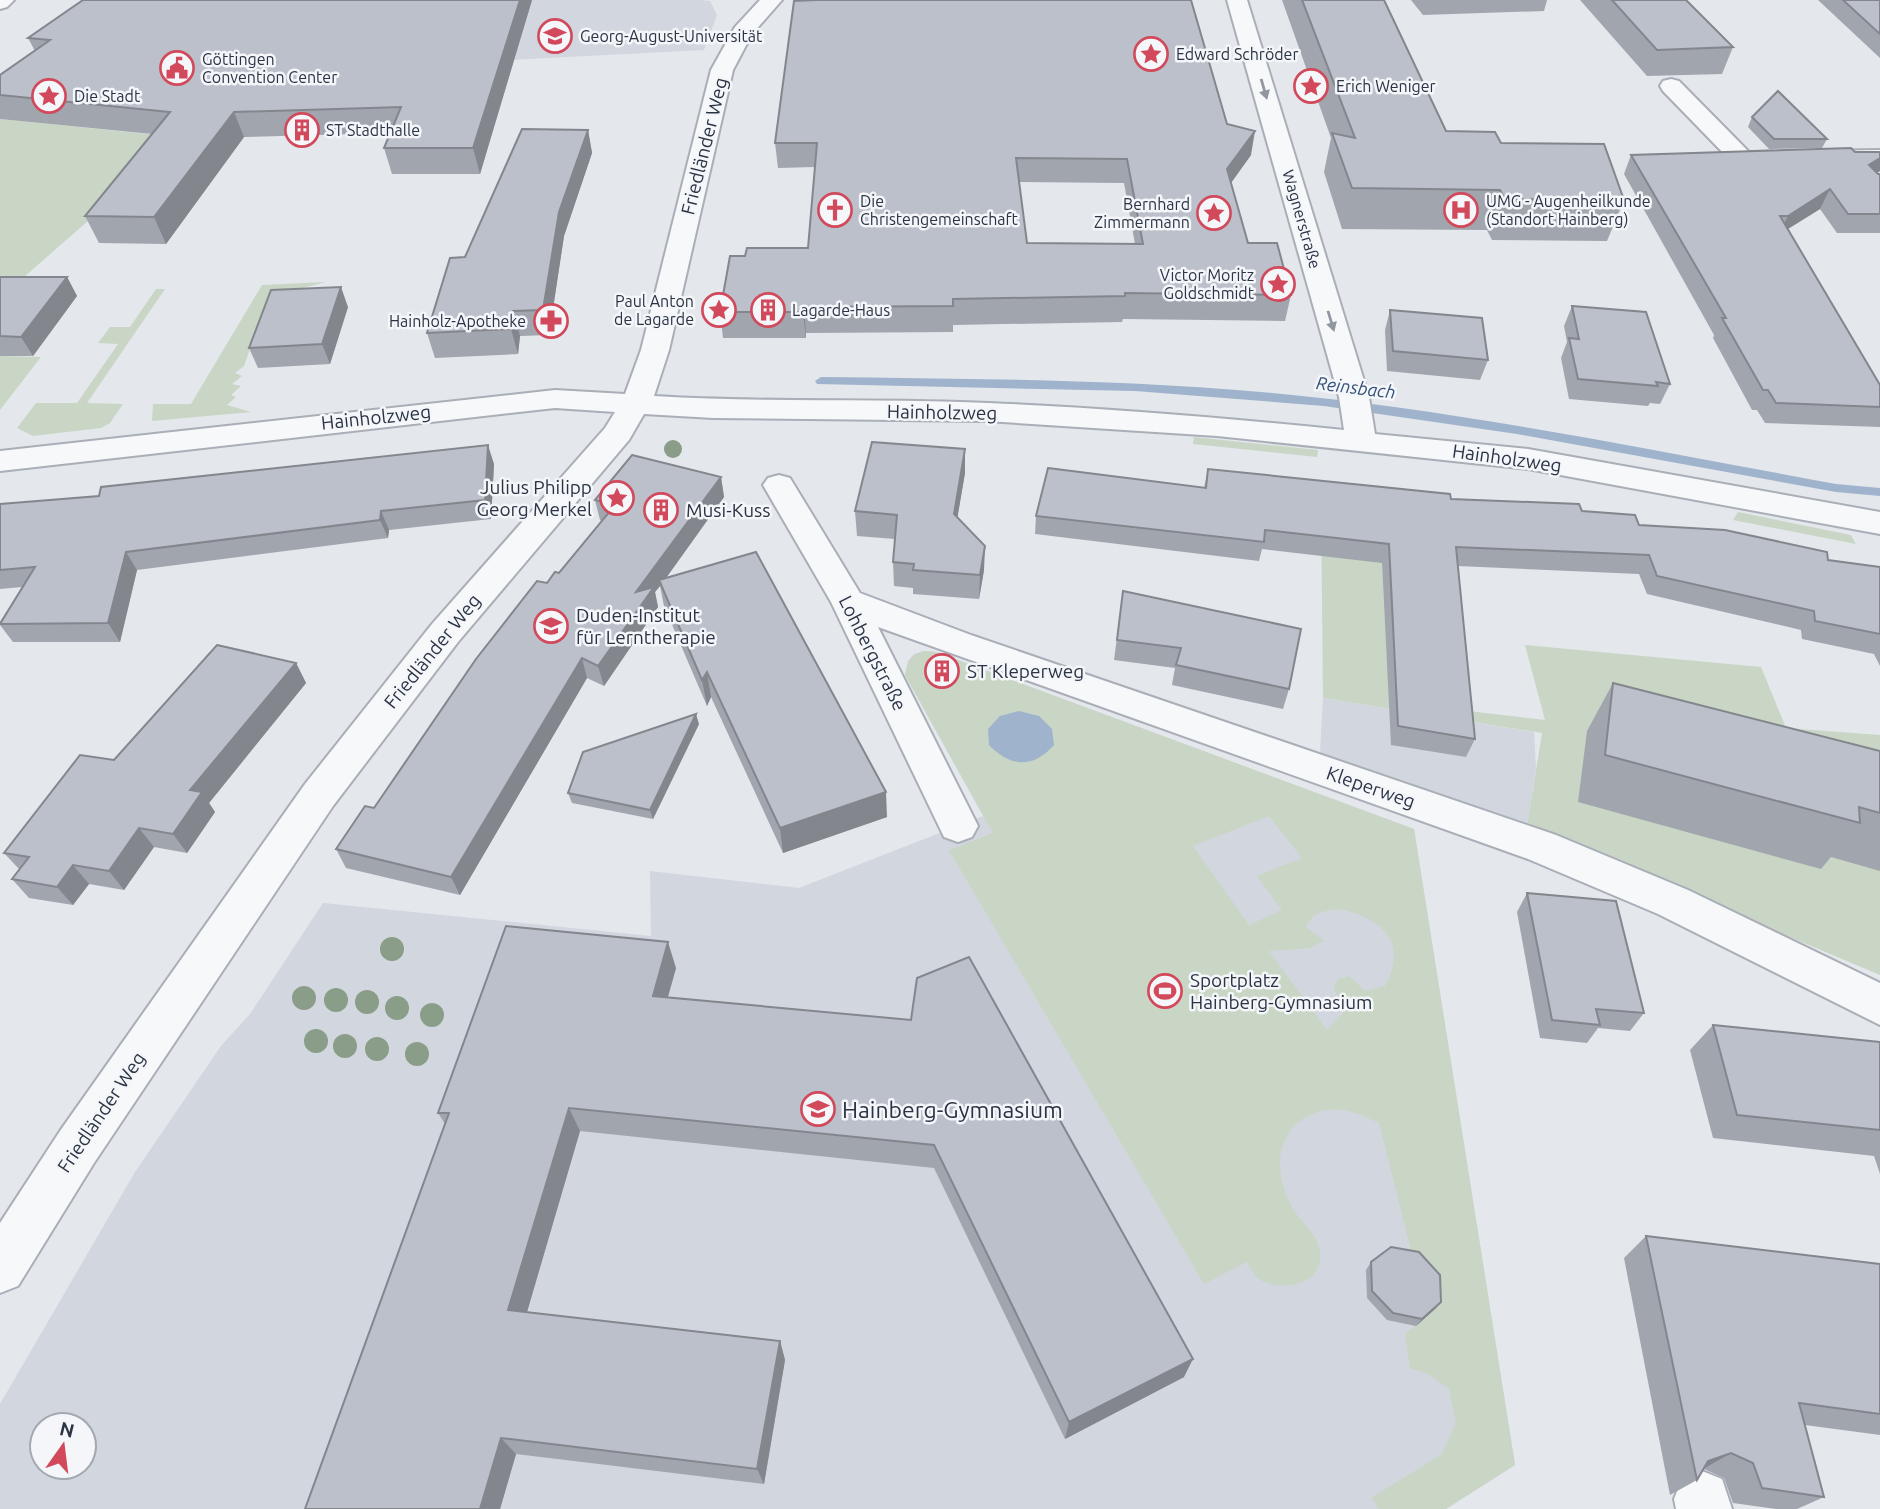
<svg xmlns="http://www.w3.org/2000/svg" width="1880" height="1509" viewBox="0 0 1880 1509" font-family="Ubuntu,sans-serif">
  <rect width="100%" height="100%" fill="#e4e7ec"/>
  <path fill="#d2d6de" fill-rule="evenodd" d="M450,0H701L710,1L717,15L704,50L371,67Z
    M924,651L936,652L1414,829L1515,1465L1446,1509H0V1404L135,1172L221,1046L250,1014L323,903L651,936L650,871L799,888L983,816L905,675L908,661L914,654ZM42,1425H84V1467H42Z
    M1323,698L1534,732L1536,768L1527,826L1320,753Z"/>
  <path fill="#c9d6c5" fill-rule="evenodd" d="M0,119L217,141L113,199L0,298Z
    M326,282L268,297L244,366L235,373L242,376L232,384L241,386L231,395L236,397L227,405L251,412L152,421L153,404H191L262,285Z
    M156,289H165L87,403L123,404L110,423L101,428L33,436L17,428L36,403H77L118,344L98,343L110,327H130Z
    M0,356L41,357L0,410Z
    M1194,437L1318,450L1317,457L1193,444Z
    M1321,499L1379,506L1387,658L1451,709L1545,720L1525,645L1761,667L1786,728L1880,735V975L1527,826L1542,733L1323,698Z
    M1738,512L1851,535L1856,544L1733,520Z
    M924,651L936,652L1414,829L1515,1465L1446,1509H1379L1371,1498L1442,1454L1456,1423L1449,1389L1428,1374L1410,1368L1405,1334L1435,1309L1413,1259L1379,1123C1354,1111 1330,1102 1304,1118C1272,1139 1276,1179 1293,1209C1304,1226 1322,1237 1320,1259C1318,1286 1284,1289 1264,1282C1256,1279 1251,1270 1247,1262L1204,1284L949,850L993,833L905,675C908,661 910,655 924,651ZM1269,816L1302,858L1257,876L1282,910L1249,925L1193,846ZM1339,909C1382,918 1409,942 1385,986L1365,991L1349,976L1338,979L1334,987L1343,1013L1327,1030L1269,951L1310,948L1324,941L1306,927C1312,912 1324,911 1339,909Z"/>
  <path fill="#9fb4cc" d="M1019,711L1039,716L1052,729L1054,745C1033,769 1010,767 989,745L988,729L1000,716Z"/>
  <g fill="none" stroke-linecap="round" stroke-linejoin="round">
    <path fill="#9fb4cc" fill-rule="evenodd" d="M821,377C968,379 1114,379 1261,392C1454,409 1645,449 1836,484L1880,488V496L1836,492L1517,434L1324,406L1135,391L817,384L815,381Z"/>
    <g stroke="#a9aeb7" stroke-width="4">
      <path id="minor" d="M0,0H14L7,7L0,9Z
        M760,0H782L752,34L733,70L669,350L654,396C766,403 877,398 989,403C1107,408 1226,418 1344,430L1339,397L1227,0H1247L1369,397L1375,434L1528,449L1880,512V534L1528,469L1217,436L987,421L713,418L644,414L629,440L458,642L333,806L94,1163L18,1286L0,1293V1223L60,1131L305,784L432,624L605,428L615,412L555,408L0,471V451L555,390L625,394L641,350L711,70L735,27Z
        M1671,79L1679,81L1749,152L1880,150V164L1743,166L1734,164L1663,91L1660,86L1663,81Z
        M779,475L790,478L860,593L971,635L1556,835L1688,890L1880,983V1025L1658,914L1528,859L878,627L978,826L972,837L958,842L944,837L831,602L763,485L768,478Z
        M1702,1471L1722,1479L1732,1509H1676L1674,1499L1682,1479Z"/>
    </g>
    <use href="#minor" fill="#f7f8fa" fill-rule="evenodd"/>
  </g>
  <g fill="#899d89">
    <circle cx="673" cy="449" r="9"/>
    <circle cx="392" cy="949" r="12"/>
    <circle cx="304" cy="998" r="12"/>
    <circle cx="336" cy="1000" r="12"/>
    <circle cx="367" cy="1002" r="12"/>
    <circle cx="397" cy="1008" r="12"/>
    <circle cx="432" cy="1015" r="12"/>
    <circle cx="316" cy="1041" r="12"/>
    <circle cx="345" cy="1046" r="12"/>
    <circle cx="377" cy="1049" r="12"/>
    <circle cx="417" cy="1054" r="12"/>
  </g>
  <path fill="#a1a5ae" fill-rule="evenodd" d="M83,0H532L480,174H392L384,148L390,133L244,137L166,244L99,243L85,216L152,134L0,119V75L35,51L28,38Z
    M1282,0H1384L1446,131L1501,143L1624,200L1607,241L1492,240L1487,230L1342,229L1324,172L1331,138Z
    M1411,0H1547L1544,11L1423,15Z
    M1580,0H1686L1733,47L1722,74L1647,76Z
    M1818,0H1880V58Z
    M1752,117L1827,139L1822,148L1769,149L1748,127Z
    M1227,124L1251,155L1231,183L1248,243L1291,295L1285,321L1123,319L1122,322L953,325V332L806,333V338H723L720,312L745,256L808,248L815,167L778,168L775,143ZM1019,182L1124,183L1135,244L1027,243Z
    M588,130L592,153L564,236L549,335L520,336L518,354L435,358L427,333L465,257Z
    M1880,152V171L1877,173L1880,174V233H1837L1820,209L1788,229L1880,385V427L1765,423L1757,410H1752L1713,338L1714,335L1624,174L1631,155Z
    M0,277H67L77,296L33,356H0Z
    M1572,306L1670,384L1660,404L1650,403L1648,406L1569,399L1561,358L1567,342L1564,326Z
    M348,307L330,364L258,368L249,348Z
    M1390,310L1488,360L1480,380L1387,371L1385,330Z
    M494,464L491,519L389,530L388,538L137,570L120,642H13L0,625V622L22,587L0,589V504Z
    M1208,469L1451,499L1582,511L1639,525L1828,560L1880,567V666L1874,654L1802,639L1801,630L1647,594L1639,574L1458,566L1475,739L1466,757L1391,745L1382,563L1262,549L1259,561L1035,534L1036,516L1204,488Z
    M965,473L957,518L984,570L979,599L913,594V588L894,586L893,562L895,539L857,536L855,511Z
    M721,477L724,497L666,578L887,817L783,853L711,697L707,706L664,606L660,586L655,592L658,607L604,686L587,678L460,895L346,868L336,849L374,808L547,583L559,573L602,521L600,520L595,500Z
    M1123,591L1289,689L1283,709L1172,685L1175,668L1114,660Z
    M296,663L306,683L209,803L215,812L187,853L154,847L124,890L89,884L73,905L29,898L12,879L19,869L4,853L114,760Z
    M1613,683L1880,751V871L1831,857L1821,869L1578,802L1587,731Z
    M699,724L653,819L572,803L568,793Z
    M1527,893L1644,1013L1630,1031L1598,1028L1587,1043L1540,1038L1517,912Z
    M676,968L668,997L911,1020L1184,1377L1065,1439L934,1168L580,1131L527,1312L780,1341L785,1360L764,1484L516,1454L500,1509H305L445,1124L438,1113Z
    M1713,1025L1880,1042V1174L1874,1156L1713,1138L1690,1050Z
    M1646,1236L1880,1264V1435L1805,1425L1824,1497L1797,1509H1776L1733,1503L1724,1478L1704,1469L1697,1480L1670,1495L1624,1258Z
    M1371,1262L1441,1302L1435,1309L1416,1326L1387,1320L1367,1298L1366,1270Z"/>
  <path fill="#83868d" d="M520,0H532L480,174L473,148Z
    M234,112L244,137L166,244L154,217Z
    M588,130L592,153L564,236L549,335L543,310L559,212Z
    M1255,131L1251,155L1223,194L1227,169Z
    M1880,158V171L1859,184L1869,165Z
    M1830,189L1820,209L1778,235L1788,216Z
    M67,277L77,296L33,356L21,337Z
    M341,287L348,307L330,364L322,344Z
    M804,307L806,333V338L803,312Z
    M513,311L520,336L518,354L511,329Z
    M488,445L494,464L491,519L485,500Z
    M965,449V473L954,538V514Z
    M721,477L724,497L661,585L659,580L660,586L655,592L658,607L604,686L598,666L636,592Z
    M381,511L389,530L388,538L380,520Z
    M985,546L984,570L979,599L980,575Z
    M126,552L137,570L120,642L108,623Z
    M582,658L587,678L460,895L451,877Z
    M296,663L306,683L209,803L215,812L187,853L173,834L190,790Z
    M707,672L711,697L707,706L702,680Z
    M696,714L699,724L653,819L650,810Z
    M886,792L887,817L783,853L780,828Z
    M139,828L154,847L124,890L109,871Z
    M73,865L89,884L73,905L57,887Z
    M668,942L676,968L661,1021L653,996Z
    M569,1108L580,1131L522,1329L508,1310Z
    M1441,1302L1435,1309L1416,1326L1422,1319Z
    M780,1341L785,1360L764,1484L757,1469Z
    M1193,1359L1184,1377L1065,1439L1069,1422Z
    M501,1438L516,1454L500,1509H480Z
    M1731,1453L1703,1469L1708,1461Z"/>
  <path fill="#bbc0ca" stroke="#83868d" stroke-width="2" fill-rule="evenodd" d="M83,0H520L473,148H384L401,107L234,112L154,217L85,216L170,112L0,95V75L50,40L28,38Z
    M816,0H1191L1227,124L1255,131L1227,169L1248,243H1277L1291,295L1125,293V296L953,299V306L804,307L803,312H720L730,256H745L747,248H808L817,143H775L794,1ZM1016,158L1127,159L1143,244L1027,243Z
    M1302,0H1384L1446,131L1495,132L1501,143L1604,144L1624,200L1505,199L1500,190L1352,188L1332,133L1355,138Z
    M1612,0H1686L1733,47L1657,50Z
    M1843,0H1880V34Z
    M1778,91L1827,139H1774L1752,117Z
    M522,129L588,130L559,212L543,310L513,311L511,329L427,333L450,258L465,257Z
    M1851,148L1855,152H1880V158L1869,165L1878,174H1880V214H1848L1830,189L1788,216H1780L1880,385V407L1776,403L1768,390H1763L1722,318H1726L1631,155Z
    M0,277H67L21,337L0,336Z
    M341,287L322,344L249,348L271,290Z
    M1572,306L1646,312L1670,384L1656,382L1658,386L1578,379L1569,338L1579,339Z
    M1390,310L1482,318L1488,360L1393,351Z
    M872,442L965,449L954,514L985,546L980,575L913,570L914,564L893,562L897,515L855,511Z
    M488,445L485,500L381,511L380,520L126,552L108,623L0,624L35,567L0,570V504L99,496L101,487Z
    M632,455L721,477L636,592L654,587L598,666L582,658L451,877L336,849L365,806L374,808L476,659L537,581L547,583L555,572L559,573L615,505L595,500Z
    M1048,468L1206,488L1208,469L1450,494L1451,499L1579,504L1582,511L1635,515L1639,525L1725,530L1827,552L1828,560L1880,567V634L1815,621L1814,611L1657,576L1649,555L1456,547L1475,739L1398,726L1389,544L1265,530L1264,542L1036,516Z
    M756,552L886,792L780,828L707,672L702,680L659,580Z
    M1123,591L1301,629L1289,689L1176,665L1181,648L1117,640Z
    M217,645L296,663L190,790L202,792L173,834L139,828L109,871L73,865L57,887L12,879L29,857L4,853L80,755L114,760Z
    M1613,683L1880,751V813L1859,807L1860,823L1605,755Z
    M696,714L650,810L568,793L583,752Z
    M1527,893L1616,901L1644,1013L1596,1009L1600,1025L1552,1020Z
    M506,926L668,942L653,996L911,1020L917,978L969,957L1193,1359L1069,1422L934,1145L569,1108L508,1310L780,1341L757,1469L501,1438L480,1509H305L449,1113H438Z
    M1713,1025L1880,1042V1130L1737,1115Z
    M1646,1236L1880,1264V1414L1799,1403L1824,1497L1762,1488L1753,1463L1731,1453L1708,1461L1697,1480Z
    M1391,1247L1419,1252L1440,1275L1441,1302L1422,1319L1393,1313L1372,1291L1371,1262Z"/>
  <defs><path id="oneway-solid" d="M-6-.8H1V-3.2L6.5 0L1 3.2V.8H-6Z" transform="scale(1.75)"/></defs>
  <g fill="#9196a0">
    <use href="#oneway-solid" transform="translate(1264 89) rotate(74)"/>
    <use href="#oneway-solid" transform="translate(1331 321) rotate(73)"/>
  </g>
  <defs>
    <g id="university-ring" transform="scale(1.75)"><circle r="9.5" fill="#f4f6f9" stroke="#d1495b" stroke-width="1.5"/><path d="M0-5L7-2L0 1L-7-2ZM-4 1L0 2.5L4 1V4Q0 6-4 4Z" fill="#d1495b"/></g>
    <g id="sight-ring" transform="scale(1.75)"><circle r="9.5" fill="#f4f6f9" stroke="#d1495b" stroke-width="1.5"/><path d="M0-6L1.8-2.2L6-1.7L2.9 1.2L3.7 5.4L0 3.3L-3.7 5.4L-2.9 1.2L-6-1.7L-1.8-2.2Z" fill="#d1495b"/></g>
    <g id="civic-ring" transform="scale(1.75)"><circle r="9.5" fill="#f4f6f9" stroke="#d1495b" stroke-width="1.5"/><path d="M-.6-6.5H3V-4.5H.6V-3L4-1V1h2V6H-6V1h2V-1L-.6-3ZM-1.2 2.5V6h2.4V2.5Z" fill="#d1495b"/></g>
    <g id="building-ring" transform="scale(1.75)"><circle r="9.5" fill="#f4f6f9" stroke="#d1495b" stroke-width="1.5"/><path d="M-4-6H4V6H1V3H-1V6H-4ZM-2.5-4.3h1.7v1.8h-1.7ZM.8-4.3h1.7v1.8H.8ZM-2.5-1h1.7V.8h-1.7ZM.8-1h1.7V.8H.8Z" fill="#d1495b"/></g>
    <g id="church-ring" transform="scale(1.75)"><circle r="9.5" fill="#f4f6f9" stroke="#d1495b" stroke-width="1.5"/><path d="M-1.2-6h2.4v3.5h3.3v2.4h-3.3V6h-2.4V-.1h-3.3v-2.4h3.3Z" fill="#d1495b"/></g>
    <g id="hospital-ring" transform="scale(1.75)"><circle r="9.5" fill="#f4f6f9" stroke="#d1495b" stroke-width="1.5"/><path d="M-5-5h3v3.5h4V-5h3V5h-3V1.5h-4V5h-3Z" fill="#d1495b"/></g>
    <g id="pharmacy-ring" transform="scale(1.75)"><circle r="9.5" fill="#f4f6f9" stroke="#d1495b" stroke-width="1.5"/><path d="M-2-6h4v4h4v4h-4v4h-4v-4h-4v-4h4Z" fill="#d1495b"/></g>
    <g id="stadium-ring" transform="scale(1.75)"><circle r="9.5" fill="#f4f6f9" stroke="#d1495b" stroke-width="1.5"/><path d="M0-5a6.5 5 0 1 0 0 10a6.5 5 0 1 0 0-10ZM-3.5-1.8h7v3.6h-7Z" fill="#d1495b"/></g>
    <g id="school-ring" transform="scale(1.75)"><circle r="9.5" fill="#f4f6f9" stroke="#d1495b" stroke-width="1.5"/><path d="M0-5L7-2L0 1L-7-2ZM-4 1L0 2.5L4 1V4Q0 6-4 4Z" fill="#d1495b"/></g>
  </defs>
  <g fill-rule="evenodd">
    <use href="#university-ring" x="555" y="36"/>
    <use href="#sight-ring" x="1151" y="54"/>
    <use href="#civic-ring" x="177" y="68"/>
    <use href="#sight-ring" x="1311" y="86"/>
    <use href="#sight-ring" x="49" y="96"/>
    <use href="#building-ring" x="302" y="130"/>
    <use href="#church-ring" x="835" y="210"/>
    <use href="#hospital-ring" x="1461" y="210"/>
    <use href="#sight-ring" x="1214" y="213"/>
    <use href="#sight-ring" x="1278" y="284"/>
    <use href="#sight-ring" x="719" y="310"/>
    <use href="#building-ring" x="768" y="310"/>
    <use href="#pharmacy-ring" x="551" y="321"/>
    <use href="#sight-ring" x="617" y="498"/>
    <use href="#building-ring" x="661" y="510"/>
    <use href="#university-ring" x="551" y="626"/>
    <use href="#building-ring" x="942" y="671"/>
    <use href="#stadium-ring" x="1165" y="991"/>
    <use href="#school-ring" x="818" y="1109"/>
  </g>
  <g text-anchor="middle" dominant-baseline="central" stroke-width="5" stroke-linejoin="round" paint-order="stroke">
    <g font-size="16" fill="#2b3445" stroke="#f4f6f9" text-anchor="start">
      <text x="580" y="36">Georg-August-Universität</text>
      <text x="1176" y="54">Edward Schröder</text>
      <text x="202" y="59">Göttingen<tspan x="202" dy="18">Convention Center</tspan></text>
      <text x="1336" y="86">Erich Weniger</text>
      <text x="74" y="96">Die Stadt</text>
      <text x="326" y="130">ST Stadthalle</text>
      <text x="860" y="201">Die<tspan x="860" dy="18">Christengemeinschaft</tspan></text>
      <text x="1486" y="201">UMG - Augenheilkunde<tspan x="1486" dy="18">(Standort Hainberg)</tspan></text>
      <text x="1190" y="204" text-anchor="end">Bernhard<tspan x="1190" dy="18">Zimmermann</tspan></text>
      <text x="1254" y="275" text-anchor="end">Victor Moritz<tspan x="1254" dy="18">Goldschmidt</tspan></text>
      <text x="694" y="301" text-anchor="end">Paul Anton<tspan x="694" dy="18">de Lagarde</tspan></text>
      <text x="792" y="310">Lagarde-Haus</text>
      <text x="526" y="321" text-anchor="end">Hainholz-Apotheke</text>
    </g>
    <g font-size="16" fill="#2b3445" stroke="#f4f6f9">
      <text transform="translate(1302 219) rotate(74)">Wagnerstraße</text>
    </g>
    <g font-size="18" font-style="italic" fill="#34527a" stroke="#f4f6f9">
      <text transform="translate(1356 387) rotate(7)">Reinsbach</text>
    </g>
    <g font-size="19" fill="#2b3445" stroke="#f4f6f9">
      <text transform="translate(704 146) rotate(-76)">Friedländer Weg</text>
      <text transform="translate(942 412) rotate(1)">Hainholzweg</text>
      <text transform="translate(376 417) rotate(-6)">Hainholzweg</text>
      <text transform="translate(1507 458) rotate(8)">Hainholzweg</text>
      <text transform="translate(432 651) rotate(-51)">Friedländer Weg</text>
      <text transform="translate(873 653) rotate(63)">Lohbergstraße</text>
      <text transform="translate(1371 787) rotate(19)">Kleperweg</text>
      <text transform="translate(101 1112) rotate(-56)">Friedländer Weg</text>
    </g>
    <g font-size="19" fill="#2b3445" stroke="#f4f6f9" text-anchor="start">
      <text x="592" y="487" text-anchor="end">Julius Philipp<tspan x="592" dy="22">Georg Merkel</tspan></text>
      <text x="686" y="510">Musi-Kuss</text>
      <text x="576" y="615">Duden-Institut<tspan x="576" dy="22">für Lerntherapie</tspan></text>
      <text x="967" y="671">ST Kleperweg</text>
      <text x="1190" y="980">Sportplatz<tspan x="1190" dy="22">Hainberg-Gymnasium</tspan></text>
    </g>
    <g font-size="23" fill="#2b3445" stroke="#f4f6f9" text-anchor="start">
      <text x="842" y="1109">Hainberg-Gymnasium</text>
    </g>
  </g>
  <g transform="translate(63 1446) rotate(14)"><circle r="33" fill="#f4f6f9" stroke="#a4a8b1" stroke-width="2"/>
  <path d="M0-5L12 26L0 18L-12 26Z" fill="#d1495b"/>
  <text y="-10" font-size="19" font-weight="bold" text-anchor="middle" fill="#2b3445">N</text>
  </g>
</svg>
